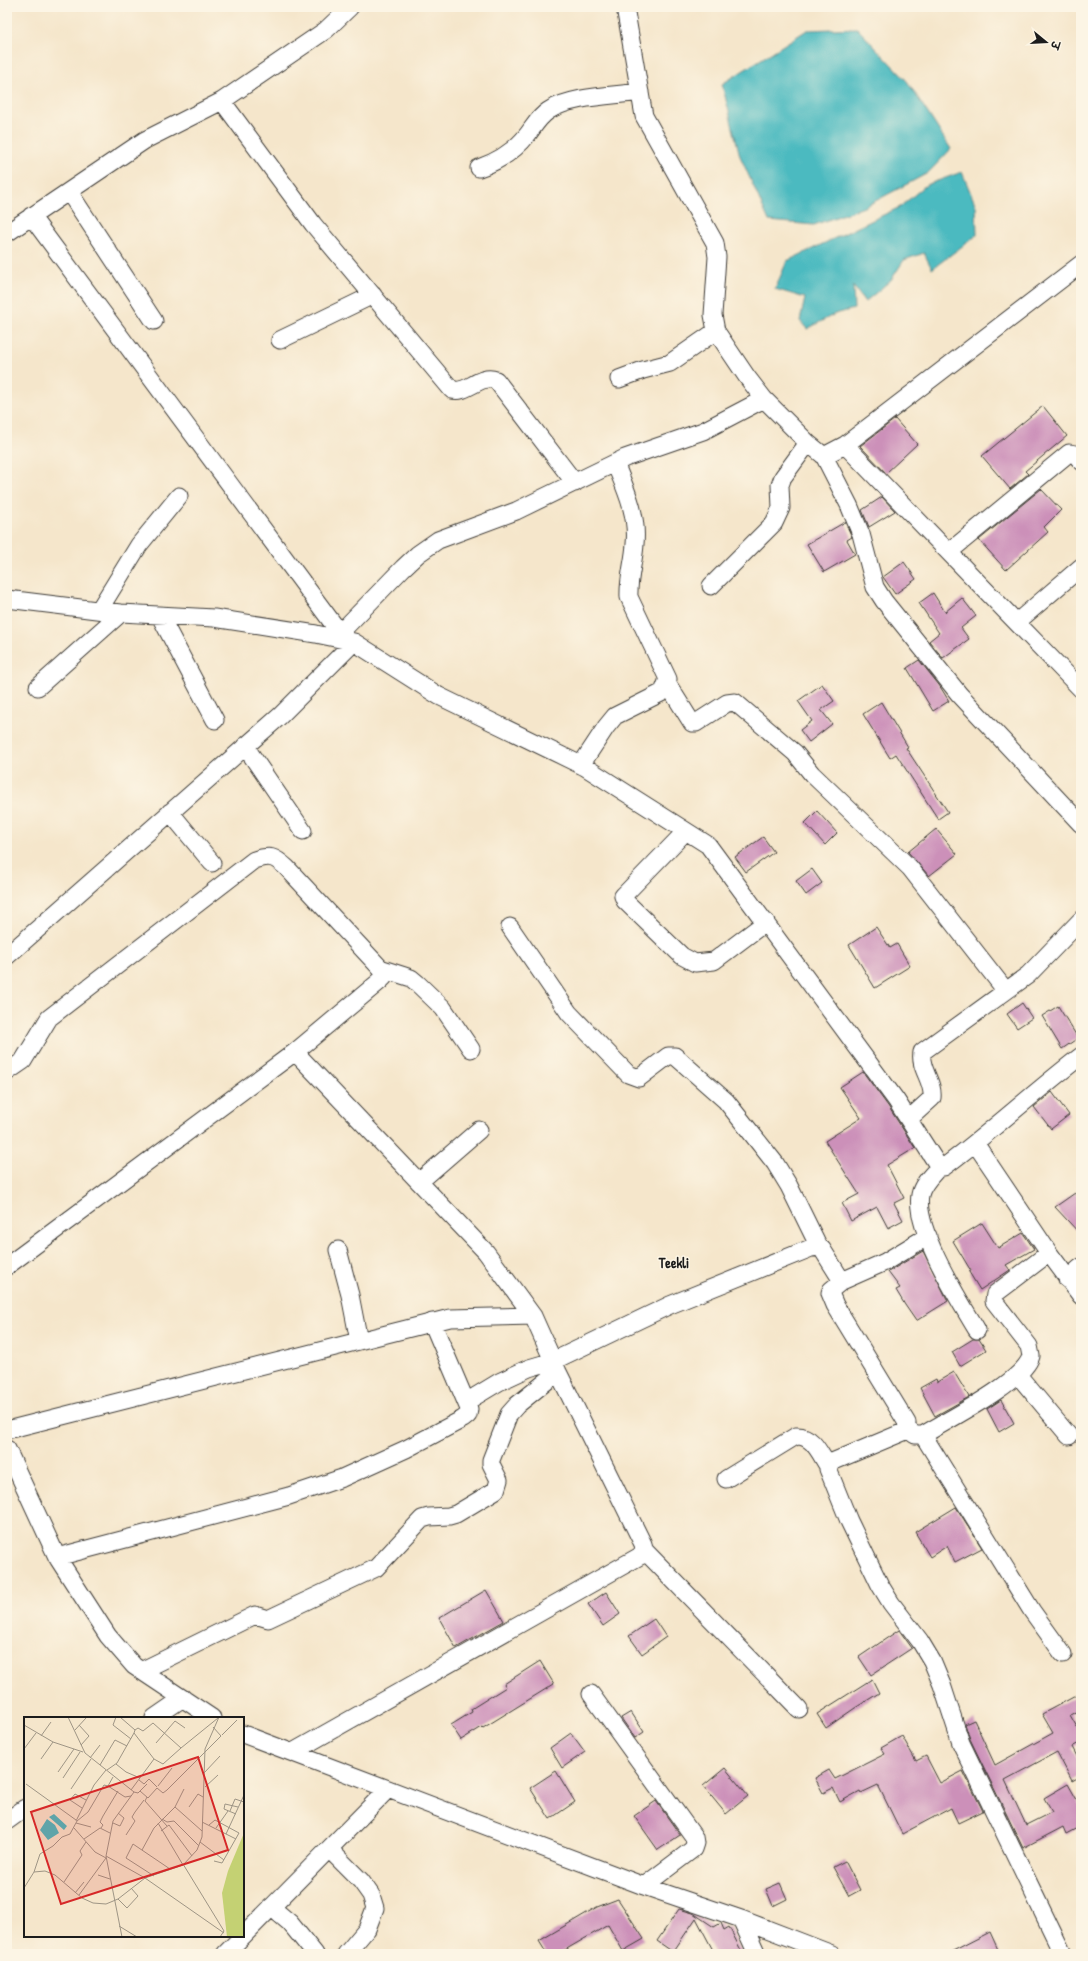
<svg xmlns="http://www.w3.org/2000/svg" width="1088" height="1961" viewBox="0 0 1088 1961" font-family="'Patrick Hand','Playpen Sans Deva',sans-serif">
  <rect width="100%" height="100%" fill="#fcf5e5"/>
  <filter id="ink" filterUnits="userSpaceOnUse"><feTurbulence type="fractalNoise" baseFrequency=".025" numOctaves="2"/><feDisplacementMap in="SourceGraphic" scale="8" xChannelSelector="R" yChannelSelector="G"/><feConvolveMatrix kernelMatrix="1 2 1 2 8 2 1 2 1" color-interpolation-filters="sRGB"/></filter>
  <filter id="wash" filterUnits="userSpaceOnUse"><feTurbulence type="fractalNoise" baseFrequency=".012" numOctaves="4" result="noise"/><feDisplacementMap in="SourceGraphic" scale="16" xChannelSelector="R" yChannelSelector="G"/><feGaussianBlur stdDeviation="0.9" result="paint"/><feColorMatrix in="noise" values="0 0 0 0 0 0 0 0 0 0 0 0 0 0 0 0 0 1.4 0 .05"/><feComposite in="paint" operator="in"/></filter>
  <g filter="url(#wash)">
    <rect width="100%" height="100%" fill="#f5e6cb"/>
    <path fill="#4bbac0" stroke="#346b6e" d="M857,28L907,81L951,149L928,173L864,207L814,225L769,221L740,156L722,84L807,30Z
      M962,172L976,206L977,235L932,269L924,253L904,260L891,280L865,302L853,286L854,309L835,314L807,329L800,321L805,298L775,289L787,261L900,207L926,185Z"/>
    <g id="blocks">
      <path fill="#cc90b9" d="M1043,406L1067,436L1025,471L1028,474L1010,489L982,456Z
        M895,419L917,444L886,473L860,446Z
        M1041,489L1061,510L1044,527L1048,532L1006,570L979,540Z
        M882,497L895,511L869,527L862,510Z
        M845,522L852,537L847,540L855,554L824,572L807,544Z
        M904,562L916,579L895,594L883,577Z
        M933,593L945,612L962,598L976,616L961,628L969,639L943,658L929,641L939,633L919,603Z
        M919,660L939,685L949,701L933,711L907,668Z
        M822,684L834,701L821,710L832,724L809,742L800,730L812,721L798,701Z
        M881,702L908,747L906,748L948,812L938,819L896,754L890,758L863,714Z
        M817,811L837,833L825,845L805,823Z
        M936,829L957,854L929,876L908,852Z
        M763,837L774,852L746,872L735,857Z
        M812,869L822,883L806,895L796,881Z
        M876,927L890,948L897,944L910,966L875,988L849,945Z
        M1022,1003L1032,1018L1017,1028L1007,1014Z
        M1058,1006L1078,1038L1062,1049L1042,1016Z
        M863,1072L888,1106L915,1148L887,1165L904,1198L894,1203L903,1220L888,1228L877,1207L851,1221L842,1203L859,1194L825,1141L861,1118L840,1087Z
        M1052,1092L1069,1115L1051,1129L1034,1107Z
        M1075,1193L1081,1199V1235L1055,1207Z
        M982,1223L998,1248L1023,1233L1034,1249L1006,1265L1010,1270L980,1290L969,1272L971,1271L953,1241Z
        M923,1251L948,1301L916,1321L905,1305L896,1290L900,1288L888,1272Z
        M973,1339H979L986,1350L960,1366L952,1352Z
        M954,1372L969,1397L935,1416L920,1388L936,1379L937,1382Z
        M1001,1400L1014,1423L999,1432L987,1409Z
        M956,1507L982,1548L955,1562L947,1546L930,1557L915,1532Z
        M486,1590L504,1621L456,1648L439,1618Z
        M606,1592L620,1614L603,1626L588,1604Z
        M654,1619L666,1637L642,1654L629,1636Z
        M899,1630L912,1648L871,1675L859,1657Z
        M540,1661L554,1684L483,1728L482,1727L461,1740L451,1725L472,1712L471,1709L506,1687L504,1684Z
        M872,1679L879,1693L855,1708L826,1728L817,1714Z
        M1081,1693V1709L1070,1715L1081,1734V1742L1072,1747L1081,1764V1776L1072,1781L1057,1752L1005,1780L1026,1825L1052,1812L1044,1798L1068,1784L1081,1807V1826L1066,1834L1063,1827L1023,1848L970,1739L965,1724L974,1720L995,1765L1053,1733L1042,1714Z
        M631,1712L644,1732L635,1738L621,1718Z
        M571,1733L585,1752L562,1768L550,1748Z
        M902,1736L916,1761L926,1756L940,1783L963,1771L983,1811L958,1823L951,1808L902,1834L878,1785L861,1793L860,1791L840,1802L833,1788L823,1793L815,1778L829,1770L835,1779L885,1754L881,1748Z
        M725,1768L748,1796L726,1814L703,1786Z
        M556,1771L575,1802L550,1819L530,1788Z
        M656,1801L680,1835L658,1850L634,1816Z
        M845,1861L860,1890L849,1896L833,1867Z
        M780,1883L787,1899L773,1906L766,1889Z
        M618,1899L644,1939L623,1951L608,1925L558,1954H547L539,1941L597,1907Z
        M679,1909L693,1913L714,1927L721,1923L724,1930L729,1927L743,1954H715L696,1918L673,1952L657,1941Z
        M990,1932L1000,1954H947Z"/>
    </g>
  </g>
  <g filter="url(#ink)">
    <use href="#blocks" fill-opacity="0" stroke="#3d3a36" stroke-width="1"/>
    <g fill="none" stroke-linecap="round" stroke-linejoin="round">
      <g stroke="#3d3a36" stroke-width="19">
        <path id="minor" d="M625,7L644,116L715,243L717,257L713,315L716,331L747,377L764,399L808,443L824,456L849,505L861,534L875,587L884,601L959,694L1081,824
          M222,101L313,224L452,390C468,394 479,374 496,380L575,483
          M479,168C499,161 515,151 528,134C534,126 539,117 548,111C570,96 613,96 640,92
          M69,192L154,321
          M31,216L340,633
          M7,233L145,140L222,101L326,30L350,7
          M280,340L373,295
          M619,379L643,370L670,363L716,331
          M845,445L1081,264
          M824,456L845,445L1081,689
          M949,552L1069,453L1075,454L1081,461
          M711,586L774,523L781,508L780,485L783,477L808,443
          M7,599L121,613L214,618L316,634L354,642L439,696L585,767L708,845L896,1100L939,1167H944C991,1132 1034,1092 1081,1056
          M99,610L139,545L179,496
          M160,616L215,720
          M1017,622L1081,567
          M335,638L403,568L418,554L438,540L516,511L625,458L703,431L764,399
          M667,683L692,723H696L727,703L735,702L795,753L812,774L910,868L1006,991
          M38,687L121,613
          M245,746L303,831
          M581,765L606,727L615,716L663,692L668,679L629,597C628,578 634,562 635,544C638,515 626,490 615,463
          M170,812L212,863
          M686,831L625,894L623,896L625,901L682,956L695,963L714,961L766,922
          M510,927L569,1013L628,1074L639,1078L668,1056H675L726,1101L775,1163L789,1186L819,1247
          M7,956L280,716L354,642
          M383,969L411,978L417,983L443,1008L471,1049
          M295,1052L486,1252L533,1316L558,1372L643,1544L644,1550L799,1709
          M7,1072L23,1061L49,1018L254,860C270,855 274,856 287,868L384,972V977L380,981L295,1052L7,1266
          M909,1119L932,1098C934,1081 919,1069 922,1052L1028,975L1081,920
          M975,1143L1049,1253L1081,1296
          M939,1167C932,1175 922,1184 920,1195C914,1229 959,1300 977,1330
          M419,1182L479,1130
          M928,1236L885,1262L842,1281L831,1290L830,1293L835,1305L907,1423L906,1431L832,1462L828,1466V1469L849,1521L880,1585L891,1603L920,1641L932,1661L942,1685L961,1743L1063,1954
          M338,1250L350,1295L359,1341
          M1067,1279L1081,1267
          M1018,1375L1069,1436
          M466,1402L499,1382L529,1368L553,1361L670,1305L811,1248L819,1247L822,1249L842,1281
          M907,1429L915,1435H923C947,1420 1024,1382 1031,1356L1029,1346L994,1301L995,1294L1049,1253
          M7,1430L450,1318L533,1316
          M923,1435L1032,1611L1063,1654
          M7,1449L57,1557L108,1636L134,1666L212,1718
          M726,1479L796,1436C813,1435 820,1454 828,1466
          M57,1557L289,1496L342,1478L406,1449L463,1419L468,1415L469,1409L432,1322
          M141,1671L255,1615L268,1619L376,1568L422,1519L429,1517L449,1516L456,1514L496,1490L499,1480L491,1464V1460L509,1414L517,1405L558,1372
          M591,1694L694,1837L695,1843L693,1849L644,1886
          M154,1718L183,1698
          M243,1734L644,1886L741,1919L832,1954
          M293,1752L640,1556L644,1550
          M7,1821L25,1808
          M329,1849L361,1881L371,1895L375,1908L367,1929L346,1954
          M271,1907L290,1923L315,1954
          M741,1919L757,1954
          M243,1936L388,1789
          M225,1954L243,1936"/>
      </g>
      <use href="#minor" stroke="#fff" stroke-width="17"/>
    </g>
  </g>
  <g text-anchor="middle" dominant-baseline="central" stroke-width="3" stroke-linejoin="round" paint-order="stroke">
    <g font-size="14" font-weight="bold" fill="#1c1c1c" stroke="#fcf5e5">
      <text x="674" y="1262">Teekli</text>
    </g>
  </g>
  <g transform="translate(24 1717)">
    <rect width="220" height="220" fill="#f5e6cb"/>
    <path d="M220,116V220H203L198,176L204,154Z" fill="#c4d173"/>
    <path d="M30,97L43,109L40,113L25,100ZM23,102L31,108L35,116L24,123L16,113Z" fill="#4bbac0"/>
    <path fill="none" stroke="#9e9585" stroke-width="1" d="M44,0L61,36L110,75L89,104L82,139L98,220M92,0L89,8L107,22M96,0L111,13M0,8L29,25L59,35M55,8L65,19L57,28M51,13L62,1M198,18L213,3M17,19L27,5M132,26L151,4L161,11M0,32L12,16M66,41L76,28M17,42L29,25M130,42L139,47L157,31M92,47L102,55L116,61M76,48L91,23L103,29M83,53L93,46L110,16M34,55L50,32M180,56L196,39M39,61L56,35M115,63L120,67L125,62L133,70M2,67L52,103M84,69L101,80L107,79M134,69L148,51M181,70L194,58M47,72L67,42M107,73L130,42L110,16L111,13L114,11L119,14L129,6L157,31L194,1M116,74L124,81L133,71L139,76L143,73L197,19L189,10M110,75L114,76L123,67M123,80L121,84L143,109M151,90L178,114M165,90L174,77L179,80M58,91L46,83L51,77L62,83M206,94L211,82L220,85M212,97L200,92L201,87L214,90M138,102L143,105L150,104L175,129M52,104L70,68L82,53M178,105L212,122M52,106L67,110M89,106L96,109L100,101L94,96M134,106L159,148M185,108L191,103L215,116L198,146L190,144M50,111L71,135L82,141M77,111L79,108L76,105L79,99L94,74M192,111L204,94M137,114L145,108L168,139M202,117L220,78M102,118L111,104L108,100L111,95L120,83M60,122L76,111L86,116M176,125L200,143M118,133L130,111L151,90L160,72M82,139L121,161L200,216M159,147L200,214L196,220M10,155L16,137L29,129L38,120L46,117L53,104L64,95L80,68L84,69L89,60M74,158L86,162M130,159L102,141L109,127L146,152M40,165L58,138L56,134L62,125M0,171L10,155L21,154L31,158L58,181L69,186L82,187L94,182L121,161L159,148L173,133L178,120L181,32L195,0M51,176L60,165M55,178L82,141M94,182L103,191L114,179L107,171M95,209L113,220"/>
    <path fill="#d62828" fill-opacity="0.15" stroke="#d62828" stroke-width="2" d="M174,40L204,133L37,187L7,95Z"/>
    <rect width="220" height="220" fill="none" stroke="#1c1c1c" stroke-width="2"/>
  </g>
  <rect width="1088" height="1961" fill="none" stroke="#fcf5e5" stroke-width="24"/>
  <g transform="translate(1046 42) rotate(108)" stroke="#fcf5e5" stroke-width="3" paint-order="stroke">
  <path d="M0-3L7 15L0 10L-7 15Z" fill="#1c1c1c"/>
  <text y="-6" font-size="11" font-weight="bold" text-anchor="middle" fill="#1c1c1c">उ</text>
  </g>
</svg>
